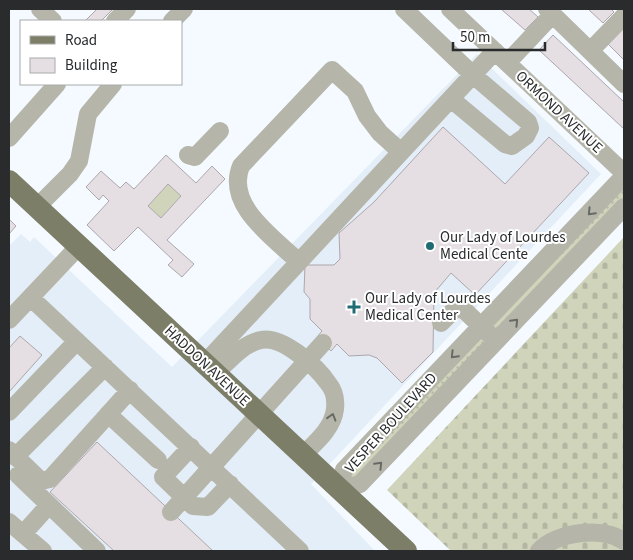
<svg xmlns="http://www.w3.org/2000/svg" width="633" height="560" viewBox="0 0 633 560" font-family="'Source Sans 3',sans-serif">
  <defs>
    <pattern id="grass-dots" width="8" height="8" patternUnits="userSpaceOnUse" patternTransform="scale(1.25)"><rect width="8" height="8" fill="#d0d4ba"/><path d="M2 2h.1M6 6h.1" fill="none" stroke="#b3b6a0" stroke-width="1.8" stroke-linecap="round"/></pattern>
    <pattern id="cemetery-stones" width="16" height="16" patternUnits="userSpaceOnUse" patternTransform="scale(1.25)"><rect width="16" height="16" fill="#d0d4ba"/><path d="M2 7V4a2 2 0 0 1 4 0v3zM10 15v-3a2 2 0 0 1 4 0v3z" fill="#b3b6a0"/></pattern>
  </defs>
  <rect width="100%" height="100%" fill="#f4faff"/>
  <path fill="#e3eef8" d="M477,54L601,174L311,484L375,551H9V246L21,234L30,242L34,237L172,367Z"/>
  <path fill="url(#grass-dots)" d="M624,176V207L360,484L339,490L344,470Z"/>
  <path fill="url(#cemetery-stones)" d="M624,237V551H451L387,490Z"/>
  <path fill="#d0d4ba" d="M168,184L181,196L161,218L148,206Z"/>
  <path fill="#e5dfe4" stroke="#ada7ac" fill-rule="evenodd" d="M97,9H113L101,21H85Z
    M501,9H529L538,17L525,30Z
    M588,9H611L614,12L603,23Z
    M621,28L624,31V60L606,42Z
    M553,35L624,102V129L539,50Z
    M443,127L505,184L549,137L589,173L475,295L451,273L434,293L433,352L402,383L377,358L369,355L349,356L337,344L331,351L317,337L322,331L310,319V299L304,292L305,265H334L340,259L339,233L374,202Z
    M166,155L196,183L212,166L225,179L167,240L194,264L182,277L168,265L173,260L138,227L114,251L87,225L109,201L103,195L99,200L86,187L101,171L120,188L126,182L134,189ZM168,184L181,196L161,218L148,206Z
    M9,219L16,226L9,234Z
    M20,336L42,355L9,392V348Z
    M97,442L213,551H114L50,492Z"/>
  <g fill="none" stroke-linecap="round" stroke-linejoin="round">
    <path stroke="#b5b6a9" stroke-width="18" d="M40,9L53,21
      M404,9L473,75L528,122L530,128L526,136L512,146L505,144L451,99
      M450,9L624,173
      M547,9L624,84
      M115,21L127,9
      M172,21L184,9
      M590,51L624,16
      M507,63L553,14
      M9,138L57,84
      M188,155L195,157L220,131
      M624,176L344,470L339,490L360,484L624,207
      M37,207L70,174L79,161L88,114L113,84
      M299,262C273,237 225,205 241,166L332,70L355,91L367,116L380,133L401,152
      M31,298L300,551
      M9,320L79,246
      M441,323L459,305L489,334
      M205,363L495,51
      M216,373C229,361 242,344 261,340C282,335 317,367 328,383C334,390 336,400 335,409C333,428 316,442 303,455
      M9,412L77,341
      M108,414L158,460
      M191,447L163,477L193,506L208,507L230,484
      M9,450L41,481L50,479L130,390
      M15,457L105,367
      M18,475L97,551
      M171,512L323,343
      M9,522L43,551
      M23,534L49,505
      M539,551C556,532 602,526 624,541"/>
    <path stroke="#7d7e67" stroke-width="22" d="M9,181L406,551"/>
  </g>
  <defs><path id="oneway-chevron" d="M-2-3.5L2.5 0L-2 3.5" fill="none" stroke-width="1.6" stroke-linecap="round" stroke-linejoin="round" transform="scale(1.25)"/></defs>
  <g stroke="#686a65">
    <use href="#oneway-chevron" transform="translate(591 212) rotate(134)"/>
    <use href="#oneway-chevron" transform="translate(515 322) rotate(-46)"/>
    <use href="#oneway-chevron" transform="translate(454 355) rotate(134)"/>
    <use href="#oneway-chevron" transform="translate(332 417) rotate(-73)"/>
    <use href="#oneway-chevron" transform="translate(379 465) rotate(-46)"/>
  </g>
  <g fill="#206a74" stroke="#fff" stroke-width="2">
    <circle cx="430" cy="246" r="5"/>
    <path d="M351.5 299.5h5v5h5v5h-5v5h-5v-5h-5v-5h5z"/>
  </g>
  <g text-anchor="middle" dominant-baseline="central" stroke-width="4" stroke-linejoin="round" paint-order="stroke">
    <g font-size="15" fill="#292b2d" stroke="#fff">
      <text transform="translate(559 112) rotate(43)">ORMOND AVENUE</text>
      <text transform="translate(207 366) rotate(43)">HADDON AVENUE</text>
      <text transform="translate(391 423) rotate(-48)">VESPER BOULEVARD</text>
    </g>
    <g font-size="15" fill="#292b2d" stroke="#fff" text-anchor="start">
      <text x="440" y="237">Our Lady of Lourdes<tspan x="440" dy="17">Medical Cente</tspan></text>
      <text x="365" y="298">Our Lady of Lourdes<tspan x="365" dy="17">Medical Center</tspan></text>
    </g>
  </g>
  <rect width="633" height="560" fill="none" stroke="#292b2d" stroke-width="20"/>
  <rect x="20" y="20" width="162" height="65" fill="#ffffff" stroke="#a9aaab"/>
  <rect x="30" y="36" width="25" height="8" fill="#7d7e67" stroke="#a9aaab"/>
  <text x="65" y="45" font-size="15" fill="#292b2d">Road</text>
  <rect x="30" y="58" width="25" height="15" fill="#e5dfe4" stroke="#a9aaab"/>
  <text x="65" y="70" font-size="15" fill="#292b2d">Building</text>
  <path d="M453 42v8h92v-8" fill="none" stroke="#292b2d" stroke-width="2.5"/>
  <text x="460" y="42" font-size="15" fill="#292b2d" stroke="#ffffff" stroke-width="4" paint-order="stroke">50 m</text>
</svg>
